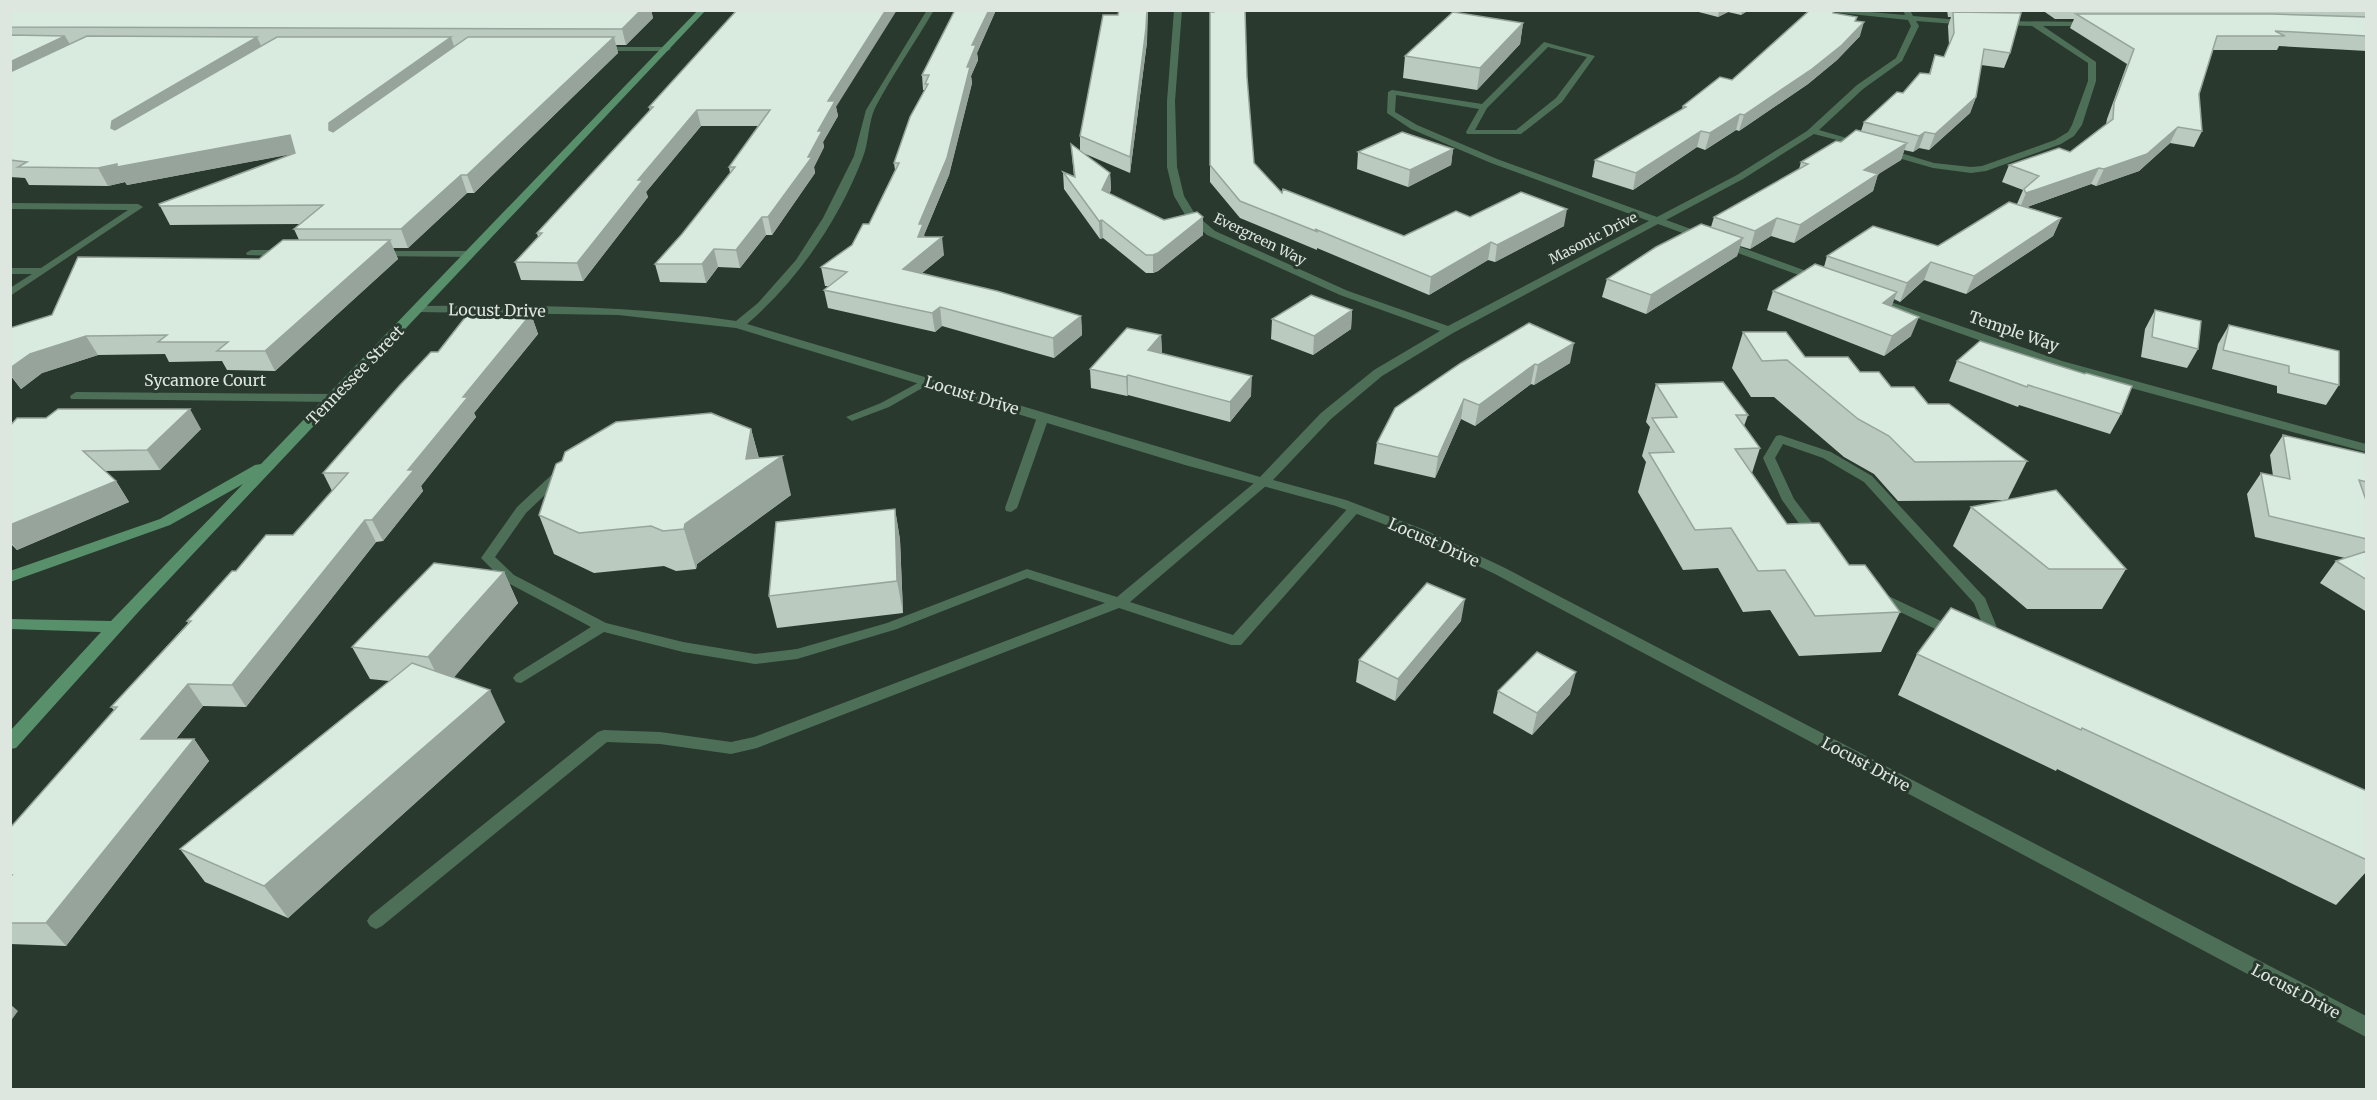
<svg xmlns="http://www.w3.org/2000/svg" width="2377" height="1100" viewBox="0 0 2377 1100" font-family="Merriweather,serif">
  <rect width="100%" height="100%" fill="#2a392e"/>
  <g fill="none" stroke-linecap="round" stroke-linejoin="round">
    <path fill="#4d6f58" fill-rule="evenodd" d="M1544,42L1595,56L1562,102L1521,134H1467L1466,132L1479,109L1396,95L1395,112L1417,125L1497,159V163H1491L1411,129L1387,113L1388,92L1392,90L1482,104ZM1548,47L1587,57L1556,98L1516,130H1475L1487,108Z
      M10,203L138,204L143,207L10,296V288L32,274H10V268H41L128,210L10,209Z
      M927,378L931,379V383L889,407L852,421L846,417L881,403Z
      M1043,413L1049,417L1017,508L1011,512L1006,511L1005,508L1037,417Z
      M1780,435L1831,452L1872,476L1985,598L2002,640L2000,644H1990L1974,603L1864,482L1823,458L1783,444L1775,458L1794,499L1823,537L1816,541L1811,540L1782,500L1763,458L1776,436Z
      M564,466L568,467L570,470L568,473L526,513L495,557L514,575L606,623L683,642L755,654L797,649L887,623L1027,569L1117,597L1259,479H1267L1269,482L1267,485L1130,602L1233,635L1350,506H1360L1361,509L1241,645H1231L1119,608L757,748L731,754L660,744L607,742L382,926L376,929L370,926L367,921L370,916L598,732L604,730L660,732L731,742L754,737L1105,603L1027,578L897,629L797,659L755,664L683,652L604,632L521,683L516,682L513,678L516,674L591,627L504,581L481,558L517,507L560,467Z
      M1880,592L1960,630L1962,633L1960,636H1950L1875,600L1873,597Z"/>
    <path fill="#4d6f58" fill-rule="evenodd" d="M927,10H934C915,43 892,75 875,108C868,123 869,142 863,157C839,220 798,280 747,324L1260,477L1321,413L1374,370L1440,331L1340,295L1207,235L1187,218L1174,196L1167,167V101L1174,10H1182L1175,101L1177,167L1184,196L1195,214L1215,231L1348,291L1448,326L1649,221L1491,163V159H1497L1657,217L1737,175L1807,131L1857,85L1896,58L1911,26L1908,20L1813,10H1848L1905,15L1903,10H1910L1913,16L1971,21V25H1968L1916,21L1919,26L1902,61L1863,89L1819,130L1864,143V147L1814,134L1743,179L1666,220L1823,277V281H1815L1658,224L1453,333L1382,376L1331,419L1273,480L1346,500L1425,530L1505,568L2366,1016V1037L1495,574L1415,536L1336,506L1185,465L736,328L618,315L418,312L412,309L418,306C524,305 630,305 736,321L758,303L796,260L823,218L854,156L866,110Z
      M1998,21L2091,22L2095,24L2091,26H2043L2096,62V81L2082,125L2074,136L2061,144L1986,171L1971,173L1933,168L1881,153L1879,151L1884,148L1934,163L1971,167L1982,166L2055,140L2068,132L2072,125L2088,81V63L2032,26L1995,25L1994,23Z
      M595,47H667L671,49L667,51H598L594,49Z
      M251,250H284L289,253L284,256L247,255L246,253Z
      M377,251H470L475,254L470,257L373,256L372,254Z
      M1873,296L2062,361L2366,444V452L2054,367L1869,301L1867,299Z
      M76,392L333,394L339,398L333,402L71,399L70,396Z"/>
    <path fill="#58906b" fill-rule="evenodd" d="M698,10H706L141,609L16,748L10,749V731L101,632L10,629V619L111,621L243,484L170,525L10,582V571L160,519L255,465L261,464Z"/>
  </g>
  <path fill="#bacabf" d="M10,10H651L653,18L626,45H616L618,53L474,193H467L408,248H393L398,259L275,371L227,370L222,361L169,362L165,354L98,355L42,373L21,389L10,375V328L259,259L299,240L294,229L300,224L170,225L160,206L291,154L127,185L125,182L108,186L29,185L25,178L10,177Z
    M955,10H996L977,53L978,60L971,76L972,83L949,175L924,235L925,237L944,255L922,273L1081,316L1082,335L1054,358L942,326L935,332L828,308L824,290L828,286H825L821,267L852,245L869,224L895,170L894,163L925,90H923L922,75Z
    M1119,10H1148L1147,42L1130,173L1083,153L1110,173L1111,190L1109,194L1164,220L1203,217V235L1158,271L1153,273H1146L1103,238L1100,239L1064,189L1063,172L1074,177L1071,144L1080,151V136Z
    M1691,10H1749L1741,15L1728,12L1718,17Z
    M1947,10H2021L2010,53L2004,68L1981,65L1976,97L1970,113L1929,150L1919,148L1913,152L1904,150L1901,160L1878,174L1873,191L1794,243L1771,236L1750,249L1740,246L1737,256L1646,314L1602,297L1607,279L1711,227L1714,217L1799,169L1801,162L1861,131L1864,122L1929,74L1935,55L1944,57L1949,45L1948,26L1951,17H1948Z
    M2042,10H2367V51L2279,46L2277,50H2213L2199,94L2202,131L2194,147L2170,143L2139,171L2096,186L2091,184L2027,207L2061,218L2053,236L1966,294L1924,280L1900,302L1894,299L1891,306L1911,336L1884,356L1767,310L1773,291L1824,267L1827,256L1938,246L2017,204L2023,190L2002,182L2009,165L2070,152L2106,124L2107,119L2127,64L2070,28L2074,19H2055Z
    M1210,12H1214L1247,77L1254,163L1282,193L1404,236L1470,217L1564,226L1495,262L1488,260L1429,295L1317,248V250L1240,218L1210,182Z
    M1833,13L1856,21L1860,36L1837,60L1808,84L1739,131L1736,130L1705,150L1697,147L1633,190L1592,177L1595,160L1682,109L1683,106L1732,80Z
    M1523,23L1520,44L1477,90L1403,78L1405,56Z
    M649,107H836L838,116L823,142L824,147L814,167L815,173L772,235H766L740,268L718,267L706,283L660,282L655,264L682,234L730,173L729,167L759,126H701L646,192L648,197L583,281L521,280L515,262L538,237L537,233L650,111Z
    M1453,149L1451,165L1408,187L1357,169L1358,152Z
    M1352,310L1351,329L1313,355L1271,339L1272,319Z
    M2155,310L2198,349L2187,368L2141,357L2145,329Z
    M531,314L538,334L474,413L476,417L421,486L423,491L383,541L376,542L246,707L203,706L176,739H194L209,761L66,946L10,944V828L114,710L111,707L188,623L187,621L236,571L293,535L332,491L323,473Z
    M2229,325L2339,385L2326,405L2277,393V386L2212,369L2218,344Z
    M1743,332L1805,357L1860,372L1928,404L2027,461L2008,499L2126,569L2102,609H2027L1953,546L1971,507L2006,500L1898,501L1874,474L1844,457L1774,397H1751L1732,368Z
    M1161,335L1162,354L1251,396L1230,422L1128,395L1127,396L1091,388L1090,369Z
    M1957,361L2085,374L2121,414L2110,434L2019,405L2018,407L1949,381Z
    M1461,363H1570L1534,385L1531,384L1475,426L1461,419L1435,478L1374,464L1377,443Z
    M1656,384L1748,415L1744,426L1760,448L1752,473L1787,524L1849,565L1900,612L1881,652L1799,656L1770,610L1743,612L1718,568L1683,570L1638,492L1646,462L1642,456L1650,427L1646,422Z
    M10,420L13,423L201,429L160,470L105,471L116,481L129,502L17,550L10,543Z
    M751,429L759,458L791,495L697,564L696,569L676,571L664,566L594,573L554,554L539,515L562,461Z
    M2283,435L2367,454V612L2320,583L2336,561L2345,558L2255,537L2247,494L2261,473L2273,476L2270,455Z
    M895,509L900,540L903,613L777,628L769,596Z
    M504,572L518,603L454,677L505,722L288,918L205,882L180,849L389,681L370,679L352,647Z
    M1461,621L1395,701L1356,682L1359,660Z
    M1917,654L2367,791V871L2336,905L2057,769L2056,771L1898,695Z
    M1498,691L1570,694L1532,735L1493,713Z"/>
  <path fill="#97a49b" d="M641,10H651L653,18L626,45L622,29Z
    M886,10H897L836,107L838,116L823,142L824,147L814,167L815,173L772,235L768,217L808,157L828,101Z
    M989,10H996L977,53L978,60L971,76L972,83L949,175L924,235L925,242L942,237L944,255L905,287L903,269L918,237L919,224L967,67L972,45Z
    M1147,10V42L1130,173V157Z
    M1719,10H1728V12L1718,17Z
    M1742,10H1749L1741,15Z
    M1864,22L1860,36L1837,60L1808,84L1739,131L1744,115Z
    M1523,23L1520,44L1477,90L1480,68Z
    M65,36L74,51L10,82V62Z
    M257,37L264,52L121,138L111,128L112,121Z
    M451,37L456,52L336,147L329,130V123Z
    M614,37L618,53L474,193L467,175Z
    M1976,97L1970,113L1929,150L1935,134Z
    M697,110L701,126L646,192L648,197L583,281L577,263L638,180Z
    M1740,114L1736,130L1705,150L1710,133Z
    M2178,127L2170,143L2139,171L2096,186L2104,169Z
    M1701,131L1697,147L1633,190L1636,173Z
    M1925,132L1919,148L1913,152L1919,136Z
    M290,135L298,153L127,185L125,182L108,186L98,168Z
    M1907,143L1901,160L1858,187L1864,170Z
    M1453,149L1451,165L1408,187L1410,170Z
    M2099,168L2091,184L2019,210L2026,193Z
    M1110,173L1111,190L1103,208L1102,190Z
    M1878,174L1873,191L1794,243L1800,225Z
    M461,175L467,193L408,248L401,229Z
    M1567,209L1564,226L1495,262L1497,245Z
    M762,217L766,235L740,268L736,250Z
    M1203,217V235L1158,271L1153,273V255Z
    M1777,218L1771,236L1750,249L1755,231Z
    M2061,218L2053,236L1966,294L1974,276Z
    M1102,220L1103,238L1100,239L1099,221Z
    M1743,238L1737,256L1646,314L1651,295Z
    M390,240L398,259L275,371L265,351Z
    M1491,242L1488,260L1429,295L1431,277Z
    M714,249L718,267L706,283L702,264Z
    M1931,262L1924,280L1900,302L1907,283Z
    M1897,292L1890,311L1883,303Z
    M940,307L942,326L935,332L932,313Z
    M1352,310L1351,329L1313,355L1314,336Z
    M531,314L538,334L474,413L476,417L421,486L423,491L383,541L372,520L408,470L463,397Z
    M1081,316L1082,335L1054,358L1053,338Z
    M1919,317L1911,336L1884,356L1892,336Z
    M1161,335L1162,354L1148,350Z
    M86,336L98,355L42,373L21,389L10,374V368L30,354Z
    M1574,343L1570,363L1534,385L1538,365Z
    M1535,364L1531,384L1475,426L1479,405Z
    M1128,375V395L1127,396L1126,377Z
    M1252,376L1251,396L1230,422V402Z
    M1464,399L1461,419L1435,478L1438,457Z
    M190,409L201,429L160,470L147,450Z
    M751,429L761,467L782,456L791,495L697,564L696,569L684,529L685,524L746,459Z
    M116,481L129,502L17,550L10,541V525Z
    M895,509L900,540L903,613L897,581Z
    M365,520L376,542L246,707L232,685Z
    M504,572L518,603L444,689L428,657Z
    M1465,599L1461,621L1395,701L1398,679Z
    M1576,672L1570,694L1532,735L1537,713Z
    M188,684L203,706L157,761L141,739Z
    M490,690L505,722L288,918L264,886Z
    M194,739L209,761L66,946L46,923Z
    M10,1004L18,1011L10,1022Z"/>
  <path fill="#d8ebde" stroke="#97a49b" stroke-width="1.5" d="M10,10H641L622,29L10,27Z
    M737,10H886L828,101H835L818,131H822L808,157H812L768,217H762L736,250L714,249L702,264H655L682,234L735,167H729L770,110H697L638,180H643L577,263L515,262L542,233H537L653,107H649Z
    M955,10H989L972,45H976L967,67H970L947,158L919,224H923L918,237H942L903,269L997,291L1081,316L1053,338L940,307L932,313L824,290L847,272L821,267L852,245L863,224H869L899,163H894L910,117L928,84H925L929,75H922Z
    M1119,10H1147L1146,28L1130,157L1080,136L1103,15H1118Z
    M1214,10H1245L1247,77L1254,163L1282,193L1283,189L1404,236L1456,211L1470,217L1521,192L1567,209L1497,245L1491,242L1431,277L1315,229L1318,232L1240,201L1210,165V12H1214Z
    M1810,10H1834L1833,13L1857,17L1855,21L1864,22L1842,45L1812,69L1744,115L1740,114L1710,133L1701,131L1636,173L1595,160L1686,107L1683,106L1720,77L1732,80Z
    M1453,12L1523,23L1480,68L1405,56Z
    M1953,12L2021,13L2010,53L1984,49L1976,97L1935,134L1925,132L1919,136L1864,122L1897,92L1903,93L1920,73L1930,74L1935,55L1944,57L1954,33Z
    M2076,14H2272L2367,17V36L2275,31L2285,36H2217L2199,94L2202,131L2178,127L2147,154L2104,169L2099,168L2026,193L2024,189L2039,176L2009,165L2059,148L2070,152L2113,119L2114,103L2134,49Z
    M10,35L65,36L10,62Z
    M87,36L257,37L112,121L111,128L115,130L277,37H451L329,123V130L333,132L468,37H614L467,175H461L401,229H294L323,205L160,206L159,204L295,153L290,135L117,167V164L98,168L18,167L27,162L10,160V72Z
    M1856,130L1907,143L1864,170L1878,174L1800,225L1777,218L1755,231L1714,217L1808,164L1801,162L1836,141L1841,142Z
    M1402,132L1453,149L1410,170L1358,152Z
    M1071,144L1110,173L1102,190L1164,220L1197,212L1203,217L1158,253L1153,255H1146L1102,220L1099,221L1063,172L1075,177Z
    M2009,202L2061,218L1974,276L1931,262L1907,283L1827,256L1873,226L1938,246Z
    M1701,224L1743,238L1651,295L1607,279L1656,247Z
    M283,240H390L265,351H217L228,342H158L167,335L86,336L30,354L10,368V328L52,315L78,257L259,259Z
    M1815,264L1897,292L1883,303L1919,317L1892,336L1773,291Z
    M1311,295L1352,310L1314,336L1272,319Z
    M2155,310L2201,321L2198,349L2152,337Z
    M531,314L463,397H468L408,470H414L372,520H365L232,685L188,684L141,739H194L46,923H10V877L12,875H10V828L117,707H111L191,621H187L232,571H236L266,535H293L348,473H323L400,385L431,352H438L467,315Z
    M1529,323L1574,343L1538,365L1535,364L1479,405L1464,399L1438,457L1377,443L1395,408L1461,363Z
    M2229,325L2339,351V385L2289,373V366L2223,350Z
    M1127,328L1161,335L1148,350L1252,376L1230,402L1128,375L1126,377L1090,369Z
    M1743,332H1786L1805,357H1848L1860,372H1879L1891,387H1914L1928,404H1949L2027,461L1915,462L1889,436L1858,419L1787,360L1762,361Z
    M1980,341L2085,374L2086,373L2132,386L2121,414L2028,385L2027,387L1957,361Z
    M1723,382L1748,415H1736L1760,448L1735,449L1787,524L1819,523L1849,565H1865L1900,612L1815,616L1785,570L1758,571L1731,528L1695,530L1649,453L1674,452L1652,418L1677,417L1656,384Z
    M58,409H190L147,450L83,451L116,481L10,525V426L17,418H46Z
    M711,413L751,429L746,459L782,456L685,524L684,529L663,531L651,526L579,533L539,515L556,464L562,461L565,452L616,422Z
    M2283,435L2367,454V482L2359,480L2367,503V539L2269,516L2261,473L2290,479Z
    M2056,490L2126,569H2049L1971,507Z
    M895,509L897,581L769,596L776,522Z
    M2367,551V580L2336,561Z
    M434,563L504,572L428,657L352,647Z
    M1427,583L1465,599L1398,679L1359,660Z
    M1951,608L2367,791V860L2082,728L2081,730L1917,654Z
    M1537,652L1576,672L1537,713L1498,691Z
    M412,663L490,690L264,886L180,849Z"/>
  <g text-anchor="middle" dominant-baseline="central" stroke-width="6" stroke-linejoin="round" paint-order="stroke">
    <g font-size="14" fill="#dde6df" stroke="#2a392e">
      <text transform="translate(1593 238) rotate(-27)">Masonic Drive</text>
      <text transform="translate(1260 239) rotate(26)">Evergreen Way</text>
    </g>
    <g font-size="16" fill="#dde6df" stroke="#2a392e">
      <text transform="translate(497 310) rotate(1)">Locust Drive</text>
      <text transform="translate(2014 331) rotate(19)">Temple Way</text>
      <text transform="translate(355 375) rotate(-46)">Tennessee Street</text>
      <text x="205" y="380">Sycamore Court</text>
      <text transform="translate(972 395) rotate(17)">Locust Drive</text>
      <text transform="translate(1434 542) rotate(24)">Locust Drive</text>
      <text transform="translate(1866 764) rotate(28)">Locust Drive</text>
      <text transform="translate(2296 991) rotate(28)">Locust Drive</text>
    </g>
  </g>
  <rect width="2377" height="1100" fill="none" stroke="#dde6df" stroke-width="24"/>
</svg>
